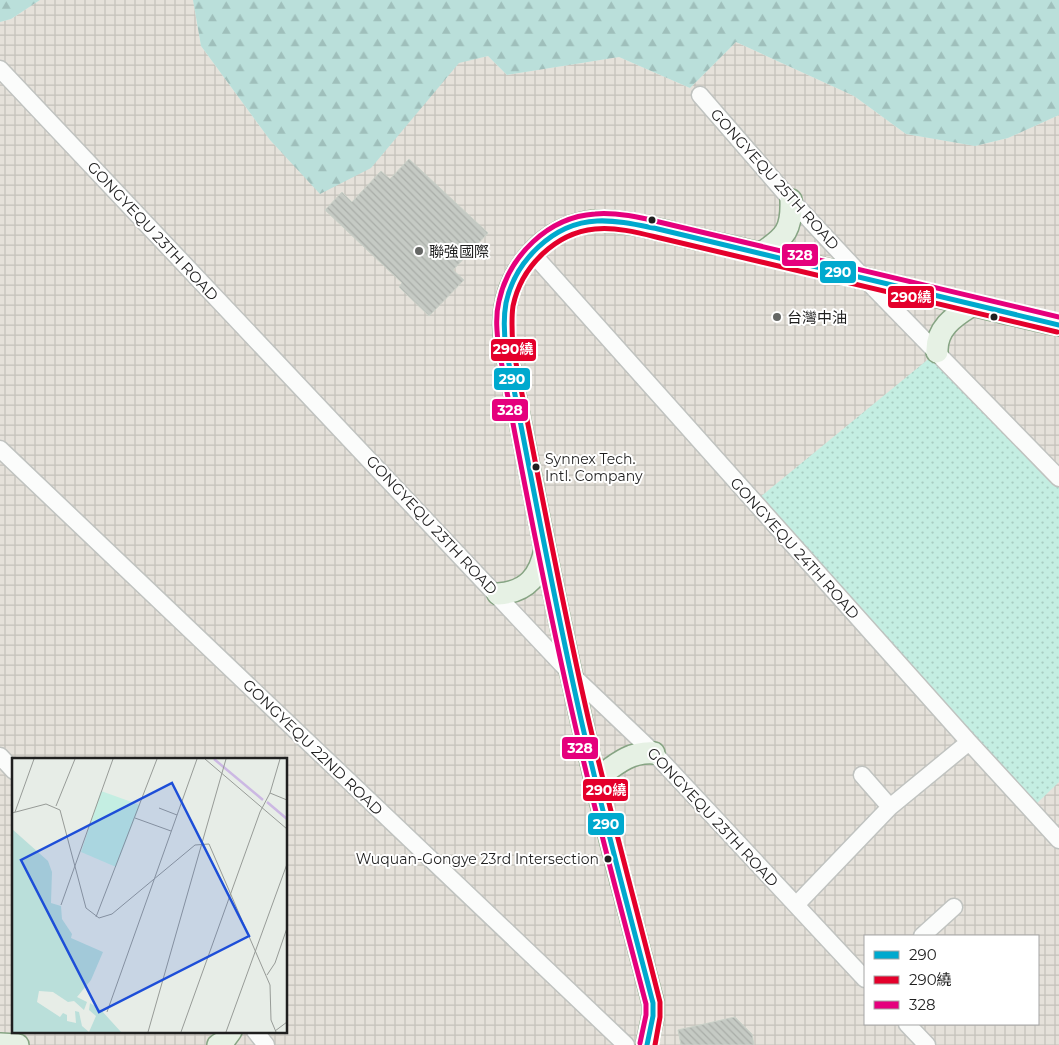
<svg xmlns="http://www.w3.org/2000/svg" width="1059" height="1045" viewBox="0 0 1059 1045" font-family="Montserrat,'Noto Sans TC',sans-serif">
  <defs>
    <pattern id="industrial-grid" width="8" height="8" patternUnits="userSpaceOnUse" patternTransform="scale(1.25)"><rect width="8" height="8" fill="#e5e1da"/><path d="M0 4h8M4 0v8" fill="none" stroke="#c4c1bb"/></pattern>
    <pattern id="grass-dots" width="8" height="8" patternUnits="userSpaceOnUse" patternTransform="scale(1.25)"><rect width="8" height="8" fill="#c4eee2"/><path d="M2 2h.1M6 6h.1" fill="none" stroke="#a8ccc1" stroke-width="1.8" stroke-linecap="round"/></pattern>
    <pattern id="forest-firs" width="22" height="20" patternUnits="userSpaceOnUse" patternTransform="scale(1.25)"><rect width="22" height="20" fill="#badfda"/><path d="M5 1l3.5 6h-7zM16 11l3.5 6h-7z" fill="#9fbfbb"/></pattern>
    <pattern id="building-back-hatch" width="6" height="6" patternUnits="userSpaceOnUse" patternTransform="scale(1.25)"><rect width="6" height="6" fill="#c5cac4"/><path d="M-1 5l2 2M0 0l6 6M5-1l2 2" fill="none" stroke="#a9ada8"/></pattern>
  </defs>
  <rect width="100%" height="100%" fill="#e7ede7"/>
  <path fill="url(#industrial-grid)" fill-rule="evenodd" d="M40,0H193L201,46L270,140L321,193L371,167L459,62L488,56L507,75L619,57L690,88L736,42L854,96L906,134L976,146L1008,138L1059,115V1045H0V22L11,19ZM14,759H286V1031H14ZM865,936H1038V1024H865Z"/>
  <path fill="url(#grass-dots)" d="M937,352L1059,478V782L1031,809L754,502Z"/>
  <path fill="url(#forest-firs)" d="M0,0H40L11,19L0,22Z
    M193,0H1059V115L1008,138L975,146L906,134L854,96L736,42L690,88L619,57L507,75L488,56L459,63L371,168L320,194L270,140L201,46Z"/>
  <path fill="url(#building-back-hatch)" stroke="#cad1c8" d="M409,159L488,233L453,270L464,280L429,316L399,287L402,283L325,210L342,192L352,202L381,171L390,179Z
    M735,1017L752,1034L754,1045H681L678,1030Z"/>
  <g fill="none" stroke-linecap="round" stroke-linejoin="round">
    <g stroke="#c0c3c0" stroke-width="19">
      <path id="minor" d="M0,69L571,674L654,753L865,979
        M700,95L791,200L863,277L1059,478
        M532,253L969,742L1059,840
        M0,449L626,1045
        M0,756L14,771
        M862,775L890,807
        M796,905L890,807L969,742
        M922,936L954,907
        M907,1024L927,1045
        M255,1031L266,1045"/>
    </g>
    <g stroke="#86a483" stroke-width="24">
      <path id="major" d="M761,253C786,237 792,229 791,200
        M937,352C936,329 953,317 971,306
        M498,594C527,592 540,576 545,549
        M595,780C614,766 629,751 654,753
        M0,1044L18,1045
        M218,1045L223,1042L231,1031
        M647,1045L653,1016V1003C634,928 613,854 595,779C561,637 534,493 506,349C505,339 503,329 504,319C506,275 539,233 583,223C615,215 668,233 702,240C821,266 939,299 1059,325"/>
    </g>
    <use href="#minor" stroke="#fbfcfb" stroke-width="16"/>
    <use href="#major" stroke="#e6f1e4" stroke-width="21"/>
    <g stroke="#fff" stroke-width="9">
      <path id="bus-1" d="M647,1045L653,1016V1003C629,911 604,820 583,728C554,602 531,475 506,349C504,333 503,319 506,303C515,261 553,223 597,221C617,220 638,225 658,229L1059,325"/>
    </g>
    <g stroke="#fff" stroke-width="9">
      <path id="bus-2" d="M655,1045L660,1017V1002C637,910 612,819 590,726C561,601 538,474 513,348C512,333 511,320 513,306C521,267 555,233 595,229C615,227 636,232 656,237L1057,332"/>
    </g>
    <g stroke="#fff" stroke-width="9">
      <path id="bus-3" d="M640,1043L646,1015V1004C622,912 597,821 576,729C547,603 523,477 499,350C497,334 495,317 499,301C509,256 548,217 595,214C616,212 639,217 659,222L1059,317"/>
    </g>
    <use href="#bus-1" stroke="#00a9ce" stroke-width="5"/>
    <use href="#bus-2" stroke="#e4002b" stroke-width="5"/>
    <use href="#bus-3" stroke="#e5007d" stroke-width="5"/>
  </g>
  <g fill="#1f1f1f" stroke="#fff" stroke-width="2">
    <circle cx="652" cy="220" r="4.5"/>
    <circle cx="994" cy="317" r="4.5"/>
    <circle cx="536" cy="467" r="4.5"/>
    <circle cx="608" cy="859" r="4.5"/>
  </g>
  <g fill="#656765" stroke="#fff" stroke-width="2">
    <circle cx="419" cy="251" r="5"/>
    <circle cx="777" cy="317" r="5"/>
  </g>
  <g text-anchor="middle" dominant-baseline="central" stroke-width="4" stroke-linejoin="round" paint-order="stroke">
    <g font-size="14" fill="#1f1f1f" stroke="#fff" text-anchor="start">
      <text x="545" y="459">Synnex Tech.<tspan x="545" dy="17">Intl. Company</tspan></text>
      <text x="599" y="859" text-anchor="end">Wuquan-Gongye 23rd Intersection</text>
    </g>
    <g font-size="15" fill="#1f1f1f" stroke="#fff">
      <text transform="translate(775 179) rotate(48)">GONGYEQU 25TH ROAD</text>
      <text transform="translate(153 231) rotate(47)">GONGYEQU 23TH ROAD</text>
      <text transform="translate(432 525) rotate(47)">GONGYEQU 23TH ROAD</text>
      <text transform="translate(795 548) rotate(48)">GONGYEQU 24TH ROAD</text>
      <text transform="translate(313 747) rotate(44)">GONGYEQU 22ND ROAD</text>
      <text transform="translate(713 817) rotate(47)">GONGYEQU 23TH ROAD</text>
    </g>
    <g font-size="15" fill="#1f1f1f" stroke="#fff" text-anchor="start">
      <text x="429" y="251">聯強國際</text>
      <text x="787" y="317">台灣中油</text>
    </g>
  </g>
  <g transform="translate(12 758)">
    <rect width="275" height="275" fill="#e7ede7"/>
    <path d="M89,33L128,47L104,109L69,94Z" fill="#c4eee2"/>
    <path d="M0,71L36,103L40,114L39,145L49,148L50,161L60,176L59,180L91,194L79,222L65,239L75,244L72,252L62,243L56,244L41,234L27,233L25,244L48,259L51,255L55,257V263L64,265L63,253L67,254L70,268L77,274L84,258L77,252L78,245L89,252L109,274H0Z" fill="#badfda"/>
    <path fill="none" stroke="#ccb8e3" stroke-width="2.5" d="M202,1L251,42M255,44L275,61"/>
    <path fill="none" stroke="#979b97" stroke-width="1" d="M193,1L275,71M258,35L275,42M44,48L63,1M147,50L165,57M3,54L22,1M0,55L34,46L48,52L74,150L87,160L100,156L183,87L197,86L258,227L259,262L264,274M123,60L159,73M49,147L101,1M84,159L145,1M255,217L263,205L275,170M95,254L185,1M263,273L275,264M136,274L214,1M169,274L248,54L258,35L268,1M214,274L275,106"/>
    <path fill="#1d4ed8" fill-opacity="0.15" stroke="#1d4ed8" stroke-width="2.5" d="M160,25L237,178L87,254L9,102Z"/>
    <rect width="275" height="275" fill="none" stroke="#1f1f1f" stroke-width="2.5"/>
  </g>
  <g stroke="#fff" stroke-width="2">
    <rect x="781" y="243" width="38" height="24" rx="5" fill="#e5007d"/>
    <rect x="819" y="260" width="38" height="24" rx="5" fill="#00a9ce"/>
    <rect x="887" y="285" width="48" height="24" rx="5" fill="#e4002b"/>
    <rect x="490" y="338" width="47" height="24" rx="5" fill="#e4002b"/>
    <rect x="493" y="367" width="38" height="24" rx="5" fill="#00a9ce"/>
    <rect x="491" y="398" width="38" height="24" rx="5" fill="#e5007d"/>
    <rect x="561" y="736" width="38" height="24" rx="5" fill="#e5007d"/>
    <rect x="582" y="778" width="47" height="24" rx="5" fill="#e4002b"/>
    <rect x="587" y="812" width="38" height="24" rx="5" fill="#00a9ce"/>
  </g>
  <g font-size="14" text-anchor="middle" font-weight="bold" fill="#fff">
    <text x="800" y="260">328</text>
    <text x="838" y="277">290</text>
    <text x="911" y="302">290繞</text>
    <text x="513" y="354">290繞</text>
    <text x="512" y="384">290</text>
    <text x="510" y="415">328</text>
    <text x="580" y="753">328</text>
    <text x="606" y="795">290繞</text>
    <text x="606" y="829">290</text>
  </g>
  <rect x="864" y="935" width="175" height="90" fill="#ffffff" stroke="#a5a5a5"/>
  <rect x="874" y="951" width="25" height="8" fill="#00a9ce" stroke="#a5a5a5"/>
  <text x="909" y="960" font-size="15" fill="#1f1f1f">290</text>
  <rect x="874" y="976" width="25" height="8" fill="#e4002b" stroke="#a5a5a5"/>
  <text x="909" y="985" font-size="15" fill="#1f1f1f">290繞</text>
  <rect x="874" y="1001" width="25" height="8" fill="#e5007d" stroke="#a5a5a5"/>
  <text x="909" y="1010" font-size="15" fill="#1f1f1f">328</text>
</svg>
